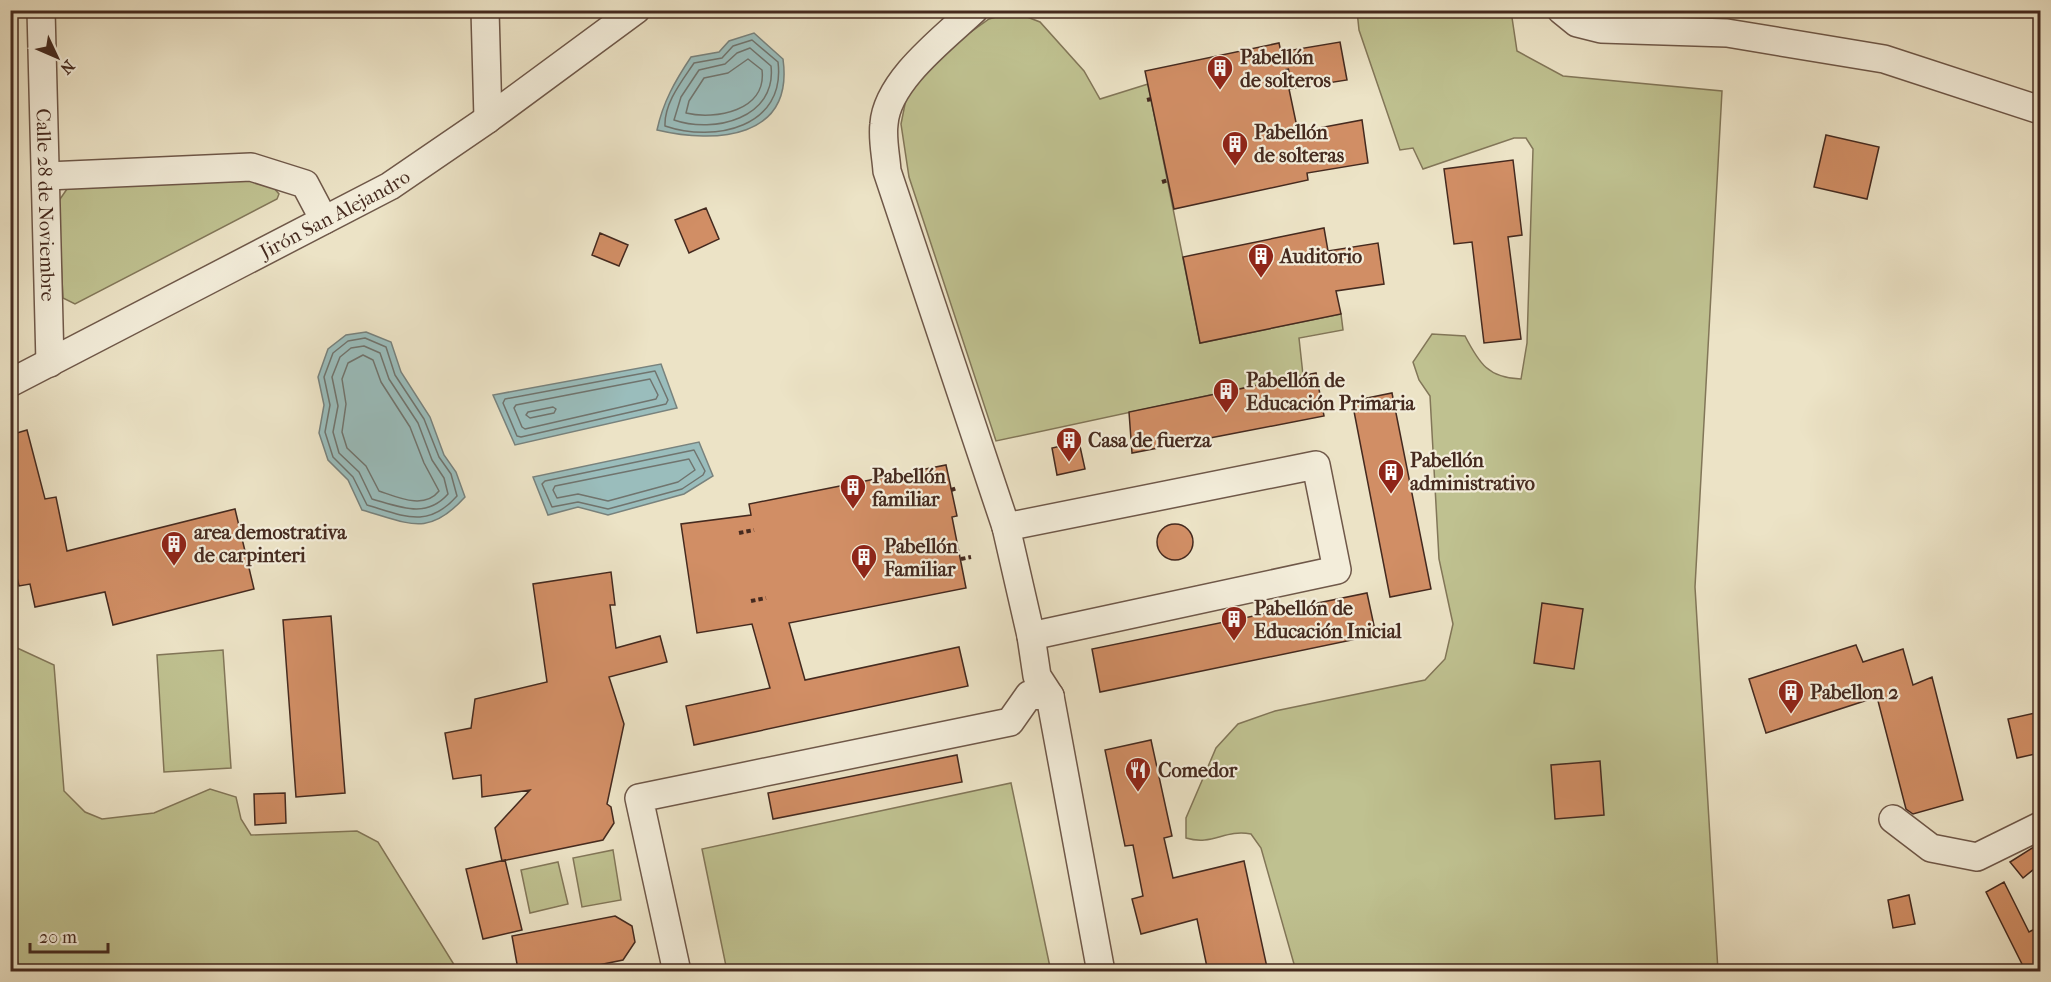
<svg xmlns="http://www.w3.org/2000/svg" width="2051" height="982" viewBox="0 0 2051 982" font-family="'IM FELL French Canon',serif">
  <rect width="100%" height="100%" fill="#ece3c6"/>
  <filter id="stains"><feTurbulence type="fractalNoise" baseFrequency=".00333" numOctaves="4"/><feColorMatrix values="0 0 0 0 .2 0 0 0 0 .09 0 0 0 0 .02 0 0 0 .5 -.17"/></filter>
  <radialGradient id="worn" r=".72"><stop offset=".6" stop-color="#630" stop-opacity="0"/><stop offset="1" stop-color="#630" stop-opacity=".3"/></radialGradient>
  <path fill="#bfc190" stroke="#827658" stroke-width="1.5" d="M1357,11H1511L1517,51L1563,76L1722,91L1695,587L1718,971H1296L1261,848L1251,834C1224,829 1213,846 1186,838V818L1216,748L1238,724L1275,711L1425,680L1445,659L1453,624L1439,559L1430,396L1419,380L1413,362L1432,334L1465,336C1479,363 1488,378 1521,379L1527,343L1533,149L1526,138H1514L1423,169L1413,148L1400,150L1359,30Z
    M1014,12L1040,22L1084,71L1100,99L1148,84L1200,343L1341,314L1343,330L1299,338L1303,375L996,441L909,177L901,124L906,99L918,70L989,19Z
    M241,177L273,187L279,194L277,199L75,304L63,298L58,202L67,189Z
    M10,595L17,606L15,647L54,665L64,791L85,812L102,819L154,813L210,789L236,797L241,819L251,835L357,831L378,842L458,971H19L10,907Z
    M223,650L231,768L164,772L157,655Z
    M1011,783L1050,967L1029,972L727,971L702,849Z
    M613,850L621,900L582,907L573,858Z
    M558,862L568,904L530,913L521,870Z"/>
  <path fill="#9abdbc" stroke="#78827d" stroke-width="1.5" d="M754,33L783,59C794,139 716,144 657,130C663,102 675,81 691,57L719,52L729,41Z
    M366,332L391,342L401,372L430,417L444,455L456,472L465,497C428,538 409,523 362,510L348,480L328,460L319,433L324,405L318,377L328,349L346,335Z
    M661,364L677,408L515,445L493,395Z
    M699,442L713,476L684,494L608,515L578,507L548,515L533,477Z"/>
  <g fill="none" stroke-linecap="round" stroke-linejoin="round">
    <path stroke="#70746e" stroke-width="1.5" d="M752,40L778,62C786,127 715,143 665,126C664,103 682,81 694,63L722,58L733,46Z
      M750,48L771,66C777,118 714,134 674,120L681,97L699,70L725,64L737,53Z
      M748,59L762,70C767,111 715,120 686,113L689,101L704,78L728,73Z
      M365,338L386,347L395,375L424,419L439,457L451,474L457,496C428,529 404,516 367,505L353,477L333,457L325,432L330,405L324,377L333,353L348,341Z
      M364,346L380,353L389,379L418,423L432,460L444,478L448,494C426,519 400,507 372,499L359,472L339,453L333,432L338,406L332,377L340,357L351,348Z
      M363,355L373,360L381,382L410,427L424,463L439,491C424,510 397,497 379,491L366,466L347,448L342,432L346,404L342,379L348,363Z
      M655,371L668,400L666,404L521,437L517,436L503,403L505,399Z
      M650,379L658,395L656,399L525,429L522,427L514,408L516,405Z
      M553,407L556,409L554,413L530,418L526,415L528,412Z
      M694,450L705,471L703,475L682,489L608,509L578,502L552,507L542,484L545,481Z
      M689,459L695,470L678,482L608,501L578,494L557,498L553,490L555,486Z"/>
  </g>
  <path fill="#d18e65" stroke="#452a1f" stroke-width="1.5" d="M1340,42L1347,80L1289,89L1298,132L1362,120L1368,163L1307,173L1308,180L1174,209L1145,71L1279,43L1281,52Z
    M1826,135L1879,147L1867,199L1814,187Z
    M1513,160L1522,235L1508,237L1521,339L1484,343L1472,242L1454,244L1444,169Z
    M706,208L719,239L689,253L675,220Z
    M1324,228L1328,251L1378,243L1384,284L1336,291L1341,314L1200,343L1183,257Z
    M600,233L628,245L619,266L592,255Z
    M1316,373L1324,416L1132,453L1129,412Z
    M1392,393L1431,589L1390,597L1352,401Z
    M27,430L45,499L56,497L67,551L235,509L254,589L113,625L105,592L35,607L30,584L19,586L10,548V435Z
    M1079,442L1085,469L1057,475L1052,448Z
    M946,465L957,516L952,517L966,588L789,623L805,680L959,647L968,686L694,745L686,706L770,688L752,624L697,633L681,524L751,515L749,504Z
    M1157 542a18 18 0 1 1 36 0a18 18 0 1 1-36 0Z
    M611,572L615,605H610L616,648L660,636L667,662L609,677L624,724L607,804L611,807L614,823L603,840L502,861L495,828L530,790L482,797L481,775L453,779L445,733L471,728L475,699L547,682L533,584Z
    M1367,593L1376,635L1100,692L1092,649Z
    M1542,603L1583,609L1574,669L1534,663Z
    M331,616L345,793L296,797L283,620Z
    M1856,645L1863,662L1903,649L1913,685L1932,677L1963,800L1913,814L1906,809L1877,697L1766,733L1749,679Z
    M2040,712V753L2017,758L2008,719Z
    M1151,740L1172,836L1164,838L1173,878L1244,861L1268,972H1208L1197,919L1141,934L1132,899L1143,896L1133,845L1125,846L1105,750Z
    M957,755L962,782L773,819L768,793Z
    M1600,761L1604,815L1555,819L1551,765Z
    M285,793L286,823L255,825L254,794Z
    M2040,843V864L2023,878L2010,862Z
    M505,860L522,930L483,939L466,869Z
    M2004,882L2029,932L2040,926V972H2026L1986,892Z
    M1909,895L1915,924L1893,928L1888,900Z
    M615,916L632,926L635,942L623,960L564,972H528L517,964L512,936Z"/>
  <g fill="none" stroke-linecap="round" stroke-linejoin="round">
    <g stroke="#6f5849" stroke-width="30">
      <g id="minor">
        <path id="s1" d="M41,10L50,363"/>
        <path d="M485,10L488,119"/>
        <path d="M974,10C943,39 887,81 884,124C882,139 886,156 887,171L1006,527L1031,636L1037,676L1050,696L1101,972"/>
        <path d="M1561,10L1577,23L1601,29L1727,33L1884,59L2040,110"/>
        <path d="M47,176L251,167L305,184L324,220"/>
        <path id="s2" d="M10,383L390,186L488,119L636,10"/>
        <path d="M1006,527L1316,465L1337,570L1031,636"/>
        <path d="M1893,819L1931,848L1977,857L2040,826"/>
        <path d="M677,972L639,798L1010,722L1029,695L1050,696"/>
      </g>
    </g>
    <path stroke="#452a1f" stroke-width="4" stroke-dasharray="4.5 3" stroke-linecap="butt" d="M1285,71L1290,70
      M1147,100L1151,99
      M1303,153H1307
      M1162,182L1168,180
      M951,490L957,488
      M739,533L754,530
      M961,559L971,557
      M751,601L766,598"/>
    <use href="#minor" stroke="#f3edda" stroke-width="27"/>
  </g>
  <defs>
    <g id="building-pin" transform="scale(1.35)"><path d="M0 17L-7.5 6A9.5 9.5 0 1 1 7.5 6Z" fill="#8f2418" stroke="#f3edda"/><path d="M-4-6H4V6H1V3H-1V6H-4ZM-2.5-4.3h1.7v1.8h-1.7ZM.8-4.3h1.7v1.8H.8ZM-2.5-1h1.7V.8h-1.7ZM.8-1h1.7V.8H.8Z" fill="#fff"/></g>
    <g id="restaurant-pin" transform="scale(1.35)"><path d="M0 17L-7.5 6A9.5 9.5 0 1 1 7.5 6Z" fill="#8f2418" stroke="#f3edda"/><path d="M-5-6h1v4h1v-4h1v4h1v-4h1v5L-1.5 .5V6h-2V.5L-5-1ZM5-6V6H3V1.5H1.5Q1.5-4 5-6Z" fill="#fff"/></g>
  </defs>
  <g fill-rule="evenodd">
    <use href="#building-pin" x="1220" y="68"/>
    <use href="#building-pin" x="1235" y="144"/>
    <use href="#building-pin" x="1261" y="256"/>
    <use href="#building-pin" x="1226" y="391"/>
    <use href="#building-pin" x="1069" y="440"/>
    <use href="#building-pin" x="1391" y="472"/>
    <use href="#building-pin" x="853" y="487"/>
    <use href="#building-pin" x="174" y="544"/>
    <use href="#building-pin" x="864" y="557"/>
    <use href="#building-pin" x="1234" y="619"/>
    <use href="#building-pin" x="1791" y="692"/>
    <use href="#restaurant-pin" x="1138" y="770"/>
  </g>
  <g text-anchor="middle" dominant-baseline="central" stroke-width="4.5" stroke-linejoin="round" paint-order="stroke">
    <g font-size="20" font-weight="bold" fill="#452a1f" stroke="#f3edda" text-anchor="start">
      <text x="1240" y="57">Pabellón<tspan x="1240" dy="23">de solteros</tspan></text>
      <text x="1254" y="132">Pabellón<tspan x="1254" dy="23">de solteras</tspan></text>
      <text x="1280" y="256">Auditorio</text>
      <text x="1246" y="380">Pabellón de<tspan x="1246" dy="23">Educación Primaria</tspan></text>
      <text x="1088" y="440">Casa de fuerza</text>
      <text x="1410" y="460">Pabellón<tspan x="1410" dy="23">administrativo</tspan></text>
      <text x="872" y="476">Pabellón<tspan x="872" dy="23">familiar</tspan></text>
      <text x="194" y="532">area demostrativa<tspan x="194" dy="23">de carpinteri</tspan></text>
      <text x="884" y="546">Pabellón<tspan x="884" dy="23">Familiar</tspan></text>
      <text x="1254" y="608">Pabellón de<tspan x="1254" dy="23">Educación Inicial</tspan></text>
      <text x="1810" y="692">Pabellon 2</text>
      <text x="1158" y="770">Comedor</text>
    </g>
    <g font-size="20" fill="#452a1f" stroke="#f3edda">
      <text stroke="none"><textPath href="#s1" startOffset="195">Calle 28 de Noviembre</textPath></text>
      <text stroke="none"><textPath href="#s2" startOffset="366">Jirón San Alejandro</textPath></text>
    </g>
  </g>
  <rect width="2051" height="982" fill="none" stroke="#ece3c6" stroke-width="36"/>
  <rect x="12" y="12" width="2027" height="958" fill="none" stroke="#452a1f" stroke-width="3"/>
  <rect x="18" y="18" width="2015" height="946" fill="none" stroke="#452a1f" stroke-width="1.5"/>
  <g transform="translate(57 57) rotate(134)" stroke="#f3edda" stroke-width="4.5" paint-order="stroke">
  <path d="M0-4.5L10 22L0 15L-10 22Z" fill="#452a1f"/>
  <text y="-9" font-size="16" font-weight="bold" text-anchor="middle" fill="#452a1f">N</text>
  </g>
  <path d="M30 943v9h78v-9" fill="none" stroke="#452a1f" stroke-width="3"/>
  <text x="39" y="943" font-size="18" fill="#452a1f" stroke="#f3edda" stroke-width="4.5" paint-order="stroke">20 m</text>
  <rect width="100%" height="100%" filter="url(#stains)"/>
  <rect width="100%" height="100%" fill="url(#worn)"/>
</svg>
